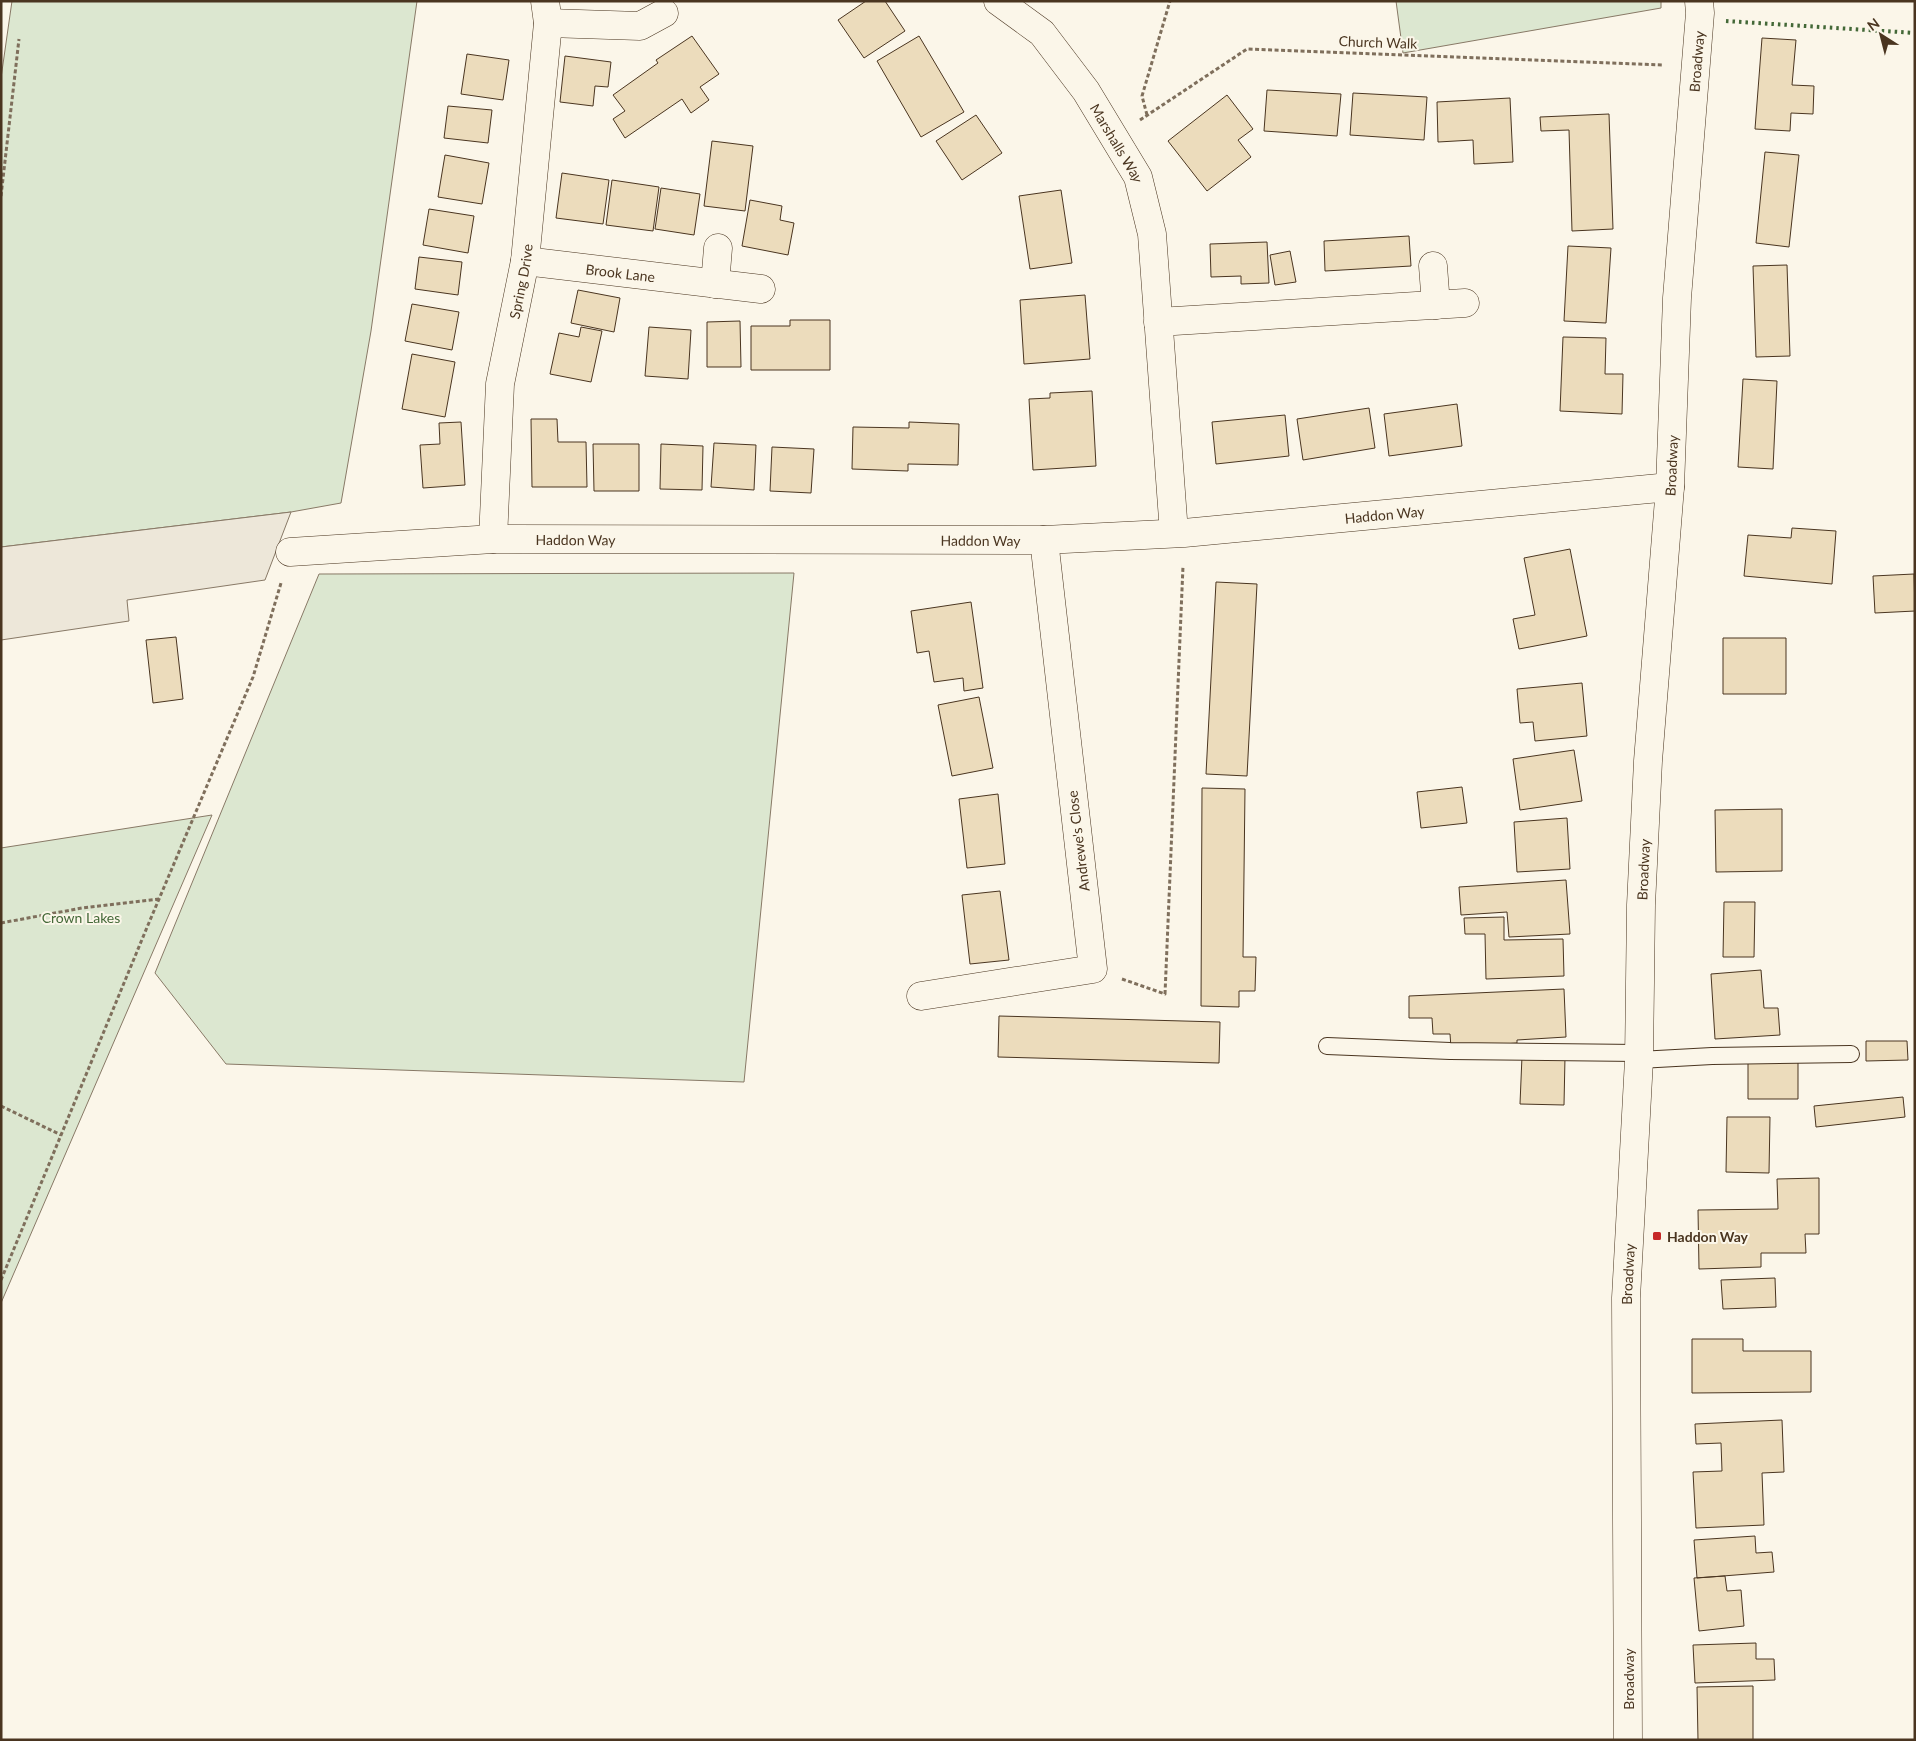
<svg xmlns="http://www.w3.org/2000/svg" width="1916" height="1741" viewBox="0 0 1916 1741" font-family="Lato,sans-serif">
  <rect width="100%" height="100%" fill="#fbf6e9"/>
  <path fill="#dce7d0" stroke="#887966" d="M12,1H417L371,331L341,503L291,512L1,547V78Z
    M1396,1H1661V8L1403,53Z
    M794,573L744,1082L226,1064L155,973L319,574Z
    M212,815L1,1303V848Z"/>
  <path fill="#ede7d9" stroke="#887966" d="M291,512L265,580L127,600L129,621L1,640V547Z"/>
  <path fill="#ecdcbc" stroke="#4a3520" d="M866,1H885L905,31L864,58L838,20Z
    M692,36L719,74L700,87L709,100L691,113L682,99L625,138L613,119L625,111L613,95L658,63L656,60Z
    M919,36L964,112L921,137L877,61Z
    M1762,38L1796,40L1792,85L1814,86L1813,114L1791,113L1790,131L1755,129Z
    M467,54L509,60L503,100L461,94Z
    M565,56L611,62L608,87L595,86L593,106L560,102Z
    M1267,90L1341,94L1337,136L1264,131Z
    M1353,93L1427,97L1424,140L1350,135Z
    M1227,95L1253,129L1238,140L1251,157L1207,191L1168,141Z
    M1510,98L1513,162L1474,164L1473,140L1438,142L1437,102Z
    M448,106L492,110L488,143L444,138Z
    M1609,114L1613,229L1572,231L1569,130L1541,131L1540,117Z
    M976,115L1002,153L962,180L936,141Z
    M712,141L753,146L745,211L704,206Z
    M1765,152L1799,155L1789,247L1756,243Z
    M445,155L489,163L482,204L438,197Z
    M562,173L609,180L603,224L556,218Z
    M612,180L659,187L653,231L606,225Z
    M661,188L700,194L694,235L655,229Z
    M1061,190L1072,263L1030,269L1019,196Z
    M750,200L782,206L780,220L794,223L788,255L742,246Z
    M429,209L474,216L468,253L423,245Z
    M1409,236L1411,266L1325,271L1324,241Z
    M1267,242L1269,283L1241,284V276L1211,277L1210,244Z
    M1568,246L1611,248L1606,323L1564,321Z
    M1290,251L1296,282L1275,285L1270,255Z
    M419,257L462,262L458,295L415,289Z
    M1787,265L1790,356L1756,357L1753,266Z
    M578,290L620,298L614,332L571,323Z
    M1085,295L1090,359L1024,364L1020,300Z
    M412,304L459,312L452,350L405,341Z
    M790,320H830V370H751V326H790Z
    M740,321L741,367H707V322Z
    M581,327L602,331L591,382L550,374L559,333L579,337Z
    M649,327L691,330L688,379L645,376Z
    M1563,337L1606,338L1605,374H1623L1622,414L1560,411Z
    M412,354L455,362L445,417L402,409Z
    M1743,379L1777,381L1773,469L1738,467Z
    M1092,391L1096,466L1033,470L1029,399L1050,398V393Z
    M1457,404L1462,446L1389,456L1384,414Z
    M1369,408L1375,448L1303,460L1297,419Z
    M1285,415L1289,456L1216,464L1212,422Z
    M531,419H557L558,442H586L587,487H532Z
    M461,422L465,485L423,488L420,445L440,444L439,423Z
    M909,422L959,424L958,465L908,464V471L852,469L853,427L909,428Z
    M714,443L756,445L754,490L711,487Z
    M593,444H639V491H594Z
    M661,444L703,446L702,490L660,489Z
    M772,447L814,449L811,493L770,491Z
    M1792,528L1836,531L1832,584L1744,576L1748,535L1791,538Z
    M1570,549L1587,636L1519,649L1513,619L1535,615L1524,558Z
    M1914,574L1915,611L1875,613L1873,576Z
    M1216,582L1257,584L1247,776L1206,774Z
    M971,602L983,688L964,691L963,678L934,682L929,651L917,653L911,611Z
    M176,637L183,699L153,703L146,640Z
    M1723,638H1786V694H1723Z
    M1582,683L1587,736L1535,741L1533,722L1520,723L1517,689Z
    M979,697L993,768L952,776L938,705Z
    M1574,750L1582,801L1520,810L1513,759Z
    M1462,787L1467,823L1421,828L1417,792Z
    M1202,788L1245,789L1243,957H1256L1255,991H1239V1007L1201,1006Z
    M998,794L1005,864L967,868L959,799Z
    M1782,809V871L1716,872L1715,810Z
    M1567,818L1570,869L1517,872L1514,822Z
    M1566,880L1570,934L1509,937L1507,912L1461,915L1459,887Z
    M1000,891L1009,960L970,964L962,895Z
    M1724,902H1755L1754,957H1723Z
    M1504,917V940L1563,939L1564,976L1486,979L1485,934H1465L1464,918Z
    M1761,970L1764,1008H1778L1780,1035L1715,1039L1711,974Z
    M1564,989L1566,1037L1517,1040V1043L1451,1048L1450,1034H1433L1432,1018H1409V996Z
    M999,1016L1220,1022L1219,1063L998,1057Z
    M1866,1041H1907L1908,1060L1866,1061Z
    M1522,1056L1565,1057L1564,1105L1520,1104Z
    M1748,1058H1798V1099H1748Z
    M1903,1097L1905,1117L1816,1127L1814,1106Z
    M1727,1117H1770L1769,1173L1726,1172Z
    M1819,1178V1234H1805L1806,1253H1761V1267L1699,1269L1698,1210L1778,1209L1777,1179Z
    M1775,1278L1776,1307L1723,1309L1721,1280Z
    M1692,1339H1743V1351H1811V1392L1692,1393Z
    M1782,1420L1784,1472L1762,1473L1764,1525L1696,1528L1693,1472L1722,1471L1721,1443L1696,1444L1695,1424Z
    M1755,1536L1756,1553L1772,1552L1774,1572L1697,1578L1694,1540Z
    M1725,1576L1727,1591L1741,1590L1744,1626L1699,1631L1694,1578Z
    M1756,1643V1659H1774L1775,1680L1695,1683L1693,1645Z
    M1753,1686V1740H1698L1697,1687Z"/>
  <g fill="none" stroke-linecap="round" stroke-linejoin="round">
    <g stroke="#4a3520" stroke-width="18">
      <path id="service" d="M1327,1046L1450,1051L1638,1053
        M1639,1060L1712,1056L1851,1054"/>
    </g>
    <g stroke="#4a3520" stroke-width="29">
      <g id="minor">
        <path id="s1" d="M998,1L1042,33L1086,91L1138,177L1152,234L1174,533"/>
        <path d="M548,23L640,26L664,13"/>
        <path id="s2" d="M525,261L761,289"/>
        <path d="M1433,266L1436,305"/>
        <path d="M715,284L718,248"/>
        <path d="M1158,322L1465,303"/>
        <path id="s3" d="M493,539L500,384L525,261L548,23L545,1"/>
        <path id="s4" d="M290,552L493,539L1044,540L1184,533L1670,487"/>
        <path d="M921,996L1093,969L1044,540"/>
      </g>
    </g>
    <g stroke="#4a3520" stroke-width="29">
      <g id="secondary">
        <path id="s5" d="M1628,1740L1626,1298L1639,1060L1641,905L1648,761L1670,487L1677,298L1700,13L1699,1"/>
      </g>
    </g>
    <path stroke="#7f6f5c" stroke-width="3" stroke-dasharray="4 2.5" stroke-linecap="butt" d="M1147,115L1142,96L1170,1
      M1140,120L1247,49L1664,65
      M1,196L19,39
      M1,923L82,908L159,899
      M1122,979L1165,994L1183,566
      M1,1106L61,1135
      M1,1280L148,925L253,677L281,583"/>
    <use href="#service" stroke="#fbf6e9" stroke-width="16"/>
    <use href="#minor" stroke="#fbf6e9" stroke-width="28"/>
    <use href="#secondary" stroke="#fbf6e9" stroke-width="28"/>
    <path stroke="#436837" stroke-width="4" stroke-dasharray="2.5 4" stroke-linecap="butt" d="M1726,21L1915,33"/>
  </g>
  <rect fill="#c62828" stroke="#fbf6e9" stroke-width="2" x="1652" y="1231" width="10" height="10" rx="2.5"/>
  <g text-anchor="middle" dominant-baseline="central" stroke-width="4" stroke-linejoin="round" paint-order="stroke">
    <g font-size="14" fill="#4a3520" stroke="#fbf6e9">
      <text transform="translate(1378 42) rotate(2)">Church Walk</text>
      <text stroke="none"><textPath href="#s5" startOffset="1681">Broadway</textPath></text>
      <text stroke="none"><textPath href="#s1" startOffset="188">Marshalls Way</textPath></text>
      <text stroke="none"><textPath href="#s2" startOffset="96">Brook Lane</textPath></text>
      <text stroke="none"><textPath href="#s3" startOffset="260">Spring Drive</textPath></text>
      <text stroke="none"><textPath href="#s5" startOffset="1276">Broadway</textPath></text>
      <text stroke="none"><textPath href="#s4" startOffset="1096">Haddon Way</textPath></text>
      <text stroke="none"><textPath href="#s4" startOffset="286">Haddon Way</textPath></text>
      <text stroke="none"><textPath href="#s4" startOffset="691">Haddon Way</textPath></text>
      <text transform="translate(1078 841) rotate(-97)">Andrewe's Close</text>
      <text stroke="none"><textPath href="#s5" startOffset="871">Broadway</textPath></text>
      <text stroke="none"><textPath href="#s5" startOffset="466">Broadway</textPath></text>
      <text transform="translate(1628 1679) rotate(-90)">Broadway</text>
    </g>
    <g font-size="14" fill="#436837" stroke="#fbf6e9">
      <text x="81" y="917">Crown Lakes</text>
    </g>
    <g font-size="14" font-weight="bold" fill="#4a3520" stroke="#fbf6e9" text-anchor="start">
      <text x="1667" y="1236">Haddon Way</text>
    </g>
  </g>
  <rect width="1916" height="1741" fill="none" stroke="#4a3520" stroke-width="5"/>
  <g transform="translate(1881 35) rotate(324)" stroke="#fbf6e9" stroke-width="4" paint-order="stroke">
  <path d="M0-4L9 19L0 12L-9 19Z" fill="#4a3520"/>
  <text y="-8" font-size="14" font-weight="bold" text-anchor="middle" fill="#4a3520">N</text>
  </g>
</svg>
